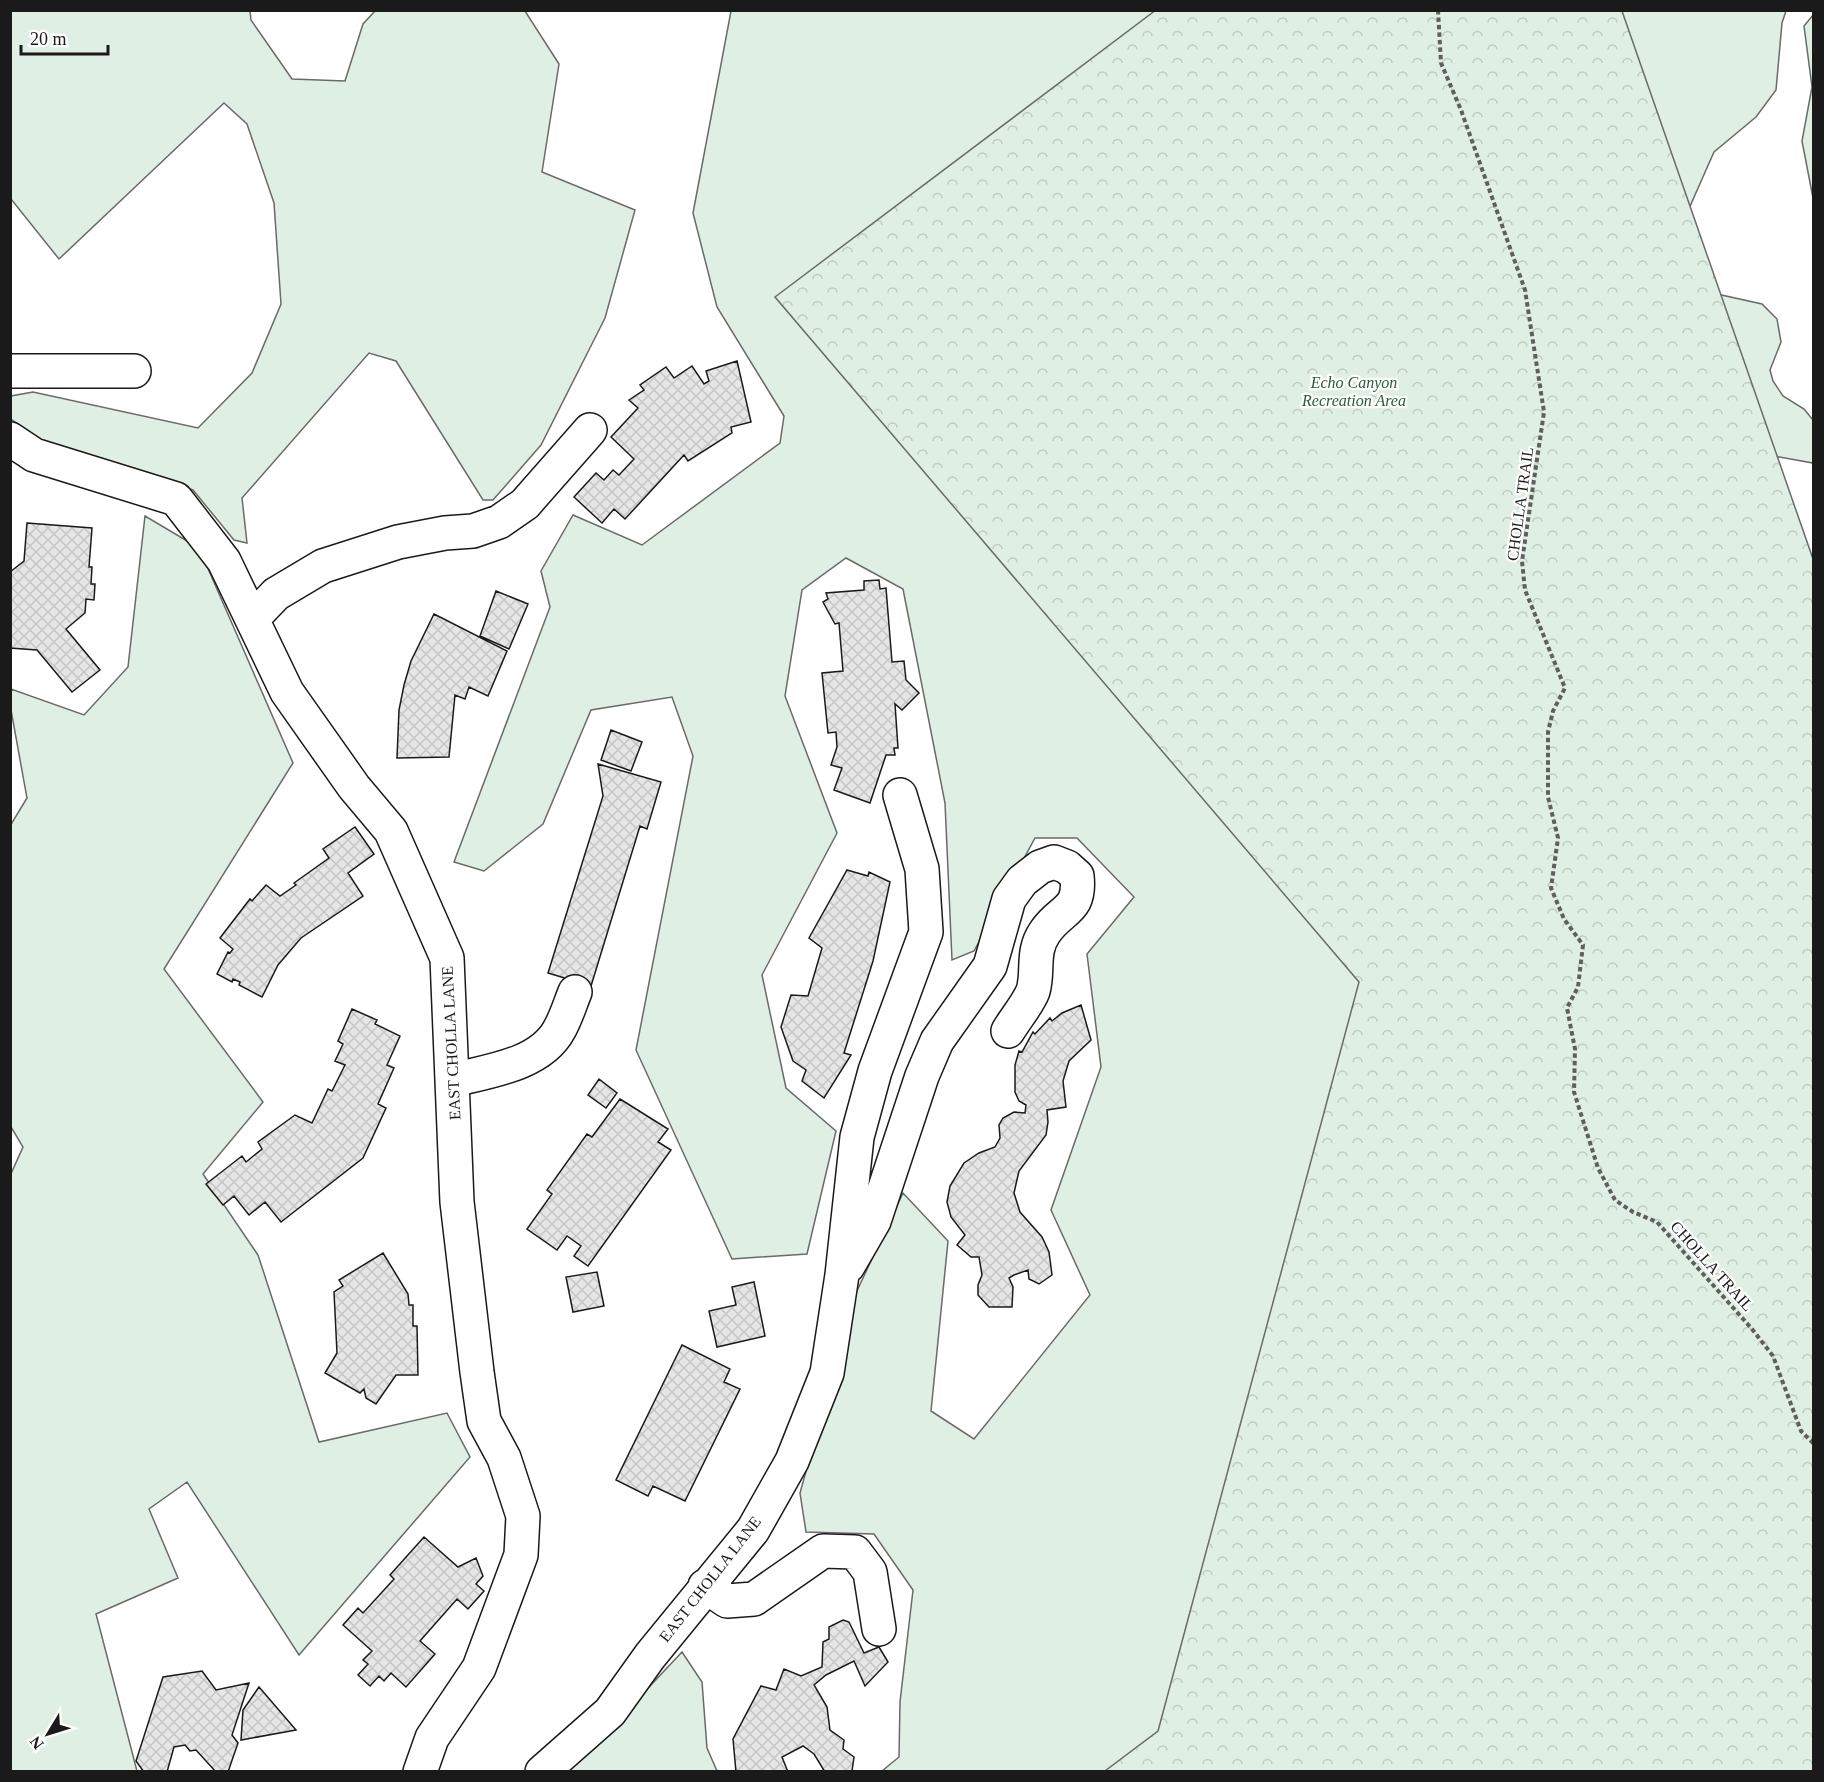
<svg xmlns="http://www.w3.org/2000/svg" width="1824" height="1782" viewBox="0 0 1824 1782" font-family="Georgia,serif">
  <defs>
    <pattern id="forest-crowns" width="20" height="18" patternUnits="userSpaceOnUse" patternTransform="scale(1.5)"><rect width="20" height="18" fill="#e0efe3"/><path d="M2 6a3 3 0 1 1 6 0M12 15a3 3 0 1 1 6 0" fill="none" stroke="#c0ccc2"/></pattern>
    <pattern id="building-cross-hatch" width="8" height="8" patternUnits="userSpaceOnUse" patternTransform="scale(1.5)"><rect width="8" height="8" fill="#e6e6e6"/><path d="M0 0l8 8M0 8l8-8" fill="none" stroke="#c5c5c5"/></pattern>
  </defs>
  <rect width="100%" height="100%" fill="#fff"/>
  <path fill="#e0efe3" stroke="#6a6a6a" stroke-width="1.5" d="M11,11H250L251,20L292,79L345,81L363,24L375,11H525L559,64L542,172L635,210L605,318L541,445L493,500H483L396,361L369,353L242,498L247,543L234,540L193,490L49,446L11,419V396L33,392L198,428L252,373L281,304L274,203L247,124L224,103L59,259L11,199Z
    M731,11H1786L1782,23L1776,90L1756,117L1714,152L1676,238L1699,290L1762,304L1777,319L1781,342L1770,370L1773,381L1783,396L1804,409L1813,420V463L1751,452L1814,1039L1813,1771H882L899,1757L900,1702L913,1590L874,1534L806,1532L800,1493L855,1295L903,1193L948,1241L931,1411L974,1439L1090,1295L1051,1210L1101,1067L1087,954L1134,897L1077,838H1035L974,951L952,960L945,803L903,589L846,558L802,590L785,696L837,833L762,975L786,1088L836,1131L807,1254L732,1259L636,1050L693,756L672,697L591,710L543,824L484,871L454,862L550,607L541,571L573,515L642,545L780,443L784,416L717,307L693,213Z
    M1813,15V198L1802,141L1812,87L1804,26Z
    M145,516L199,548L293,763L164,969L263,1102L203,1174L258,1255L319,1442L447,1413L470,1457L299,1655L187,1482L149,1509L178,1578L96,1614L137,1771H11L10,1176L23,1147L11,1127L10,826L27,798L11,710V689L84,715L128,667Z
    M682,1652L702,1682L707,1748L717,1771L565,1772L589,1751Z"/>
  <path fill="url(#forest-crowns)" stroke="#6a6a6a" stroke-width="1.5" d="M1156,10L1622,11L1813,559V1771H1105L1158,1731L1359,982L775,297Z"/>
  <path fill="url(#building-cross-hatch)" stroke="#1a1a1a" stroke-width="1.5" d="M737,361L751,422L731,427L732,433L688,461L684,455L625,519L614,509L602,523L574,497L596,473L604,480L613,470L619,475L634,459L611,437L638,408L629,400L644,390L640,385L666,367L674,378L692,366L704,384L709,381L706,371Z
    M27,523L92,528L89,567H92L91,584H95L94,600L86,599L85,613L66,629L100,670L72,692L37,650L10,648V572L24,561Z
    M879,580L880,589L886,588L892,662L904,661L906,680L919,693L902,710L895,704L898,748H894L895,755H886L870,803L834,790L842,768L831,765L837,747L836,732L828,733L822,673L843,671L839,623L835,624L823,602L828,599L826,593L864,590V581Z
    M496,591L528,604L509,649L480,636Z
    M434,614L507,651L488,696L469,687L465,699L455,695L449,757L397,758L399,710L404,685L411,661Z
    M611,730L642,742L631,771L601,760Z
    M598,764L661,782L647,829L640,826L591,986L548,973L603,796Z
    M355,827L374,854L348,873L363,896L301,938L278,965L262,997L239,985L240,982L233,979L232,982L217,974L228,952L230,953L233,949L220,938L250,899L252,901L266,885L280,896L296,885L294,883L329,858L323,849Z
    M847,870L868,876L869,872L890,882L873,961L844,1053L851,1055L824,1098L802,1081L806,1070L793,1061L781,1027L791,995L808,996L822,948L809,938Z
    M1081,1005L1091,1040L1069,1061L1063,1081L1066,1107L1047,1110L1048,1122L1046,1135L1019,1171L1014,1193L1020,1212L1042,1237L1049,1252L1052,1275L1039,1284L1029,1279L1028,1270L1014,1275L1009,1278L1013,1287L1012,1307H989L978,1295V1285L982,1275L979,1257H971L957,1245L965,1235L951,1217L947,1202L950,1186L964,1163L979,1153L995,1147L1000,1138L999,1125L1003,1118L1014,1112L1025,1113L1026,1105L1019,1101L1015,1092V1065L1019,1051L1022,1052L1033,1032L1035,1034L1050,1018L1052,1021L1062,1013Z
    M352,1009L377,1020L375,1024L400,1036L387,1065L394,1068L378,1104L386,1108L363,1158L281,1222L265,1202L249,1215L234,1196L223,1205L206,1184L242,1156L246,1162L262,1149L258,1142L295,1115L312,1123L328,1089L332,1091L345,1065L335,1061L343,1044L338,1041Z
    M599,1079L617,1093L606,1108L588,1095Z
    M620,1099L668,1129L658,1142L671,1150L588,1266L574,1256L581,1246L567,1236L557,1250L527,1229L552,1194L547,1190L587,1134L592,1137Z
    M383,1253L408,1294L409,1305H413V1326H417L418,1375H396L376,1404L366,1398L364,1389L360,1393L325,1373L337,1353L334,1292L343,1286L339,1280Z
    M597,1272L604,1306L573,1312L566,1277Z
    M754,1282L765,1336L717,1347L709,1311L736,1305L732,1287Z
    M682,1345L730,1369L724,1382L740,1389L685,1501L653,1486L648,1496L616,1480Z
    M424,1537L458,1567L476,1558L483,1576L476,1584L484,1591L468,1609L457,1599L420,1641L435,1654L406,1687L391,1673L384,1681L379,1676L370,1686L358,1675L368,1664L363,1660L372,1651L343,1625L358,1608L363,1613L394,1579L390,1575Z
    M843,1620L849,1622L864,1653L879,1647L888,1662L865,1686L854,1661L826,1675L814,1685L827,1707L830,1730L844,1740L843,1749L854,1757L852,1771L825,1772L814,1754L803,1746L782,1757L788,1772H736L733,1739L761,1686L776,1690L784,1669L801,1676L822,1667L823,1642L829,1639V1627Z
    M202,1671L216,1690L249,1683L232,1735L238,1743L228,1772H216L196,1750L190,1751L185,1745L174,1747L167,1772H144L136,1761L163,1677Z
    M259,1687L296,1730L241,1740L243,1710Z"/>
  <g fill="none" stroke-linecap="round" stroke-linejoin="round">
    <g stroke="#1a1a1a" stroke-width="36">
      <path id="minor" d="M10,371H134
        M10,439L34,455L176,499L224,561L287,692L354,787L391,831L447,958L457,1202L477,1372L484,1421L504,1458L523,1516L521,1555L479,1668L432,1738L420,1772
        M252,619L276,594L323,566L398,542L445,533L473,531L499,522L525,504L590,430
        M453,1080C488,1071 540,1065 559,1030C566,1018 570,1004 575,992
        M848,1266L874,1221L922,1076L937,1041L990,966L1009,899L1022,881L1040,867L1054,862L1067,867L1077,876C1081,912 1061,908 1045,932C1031,952 1039,971 1033,991C1028,1004 1015,1019 1008,1031
        M705,1586L727,1601L754,1599L823,1551L855,1552L870,1572L879,1629
        M542,1772L610,1712L650,1656L753,1530L792,1461L827,1373L842,1275L857,1137L875,1071L926,932L922,869L900,795"/>
    </g>
    <path stroke="#5f5f5f" stroke-width="4" stroke-dasharray="4.5 3" stroke-linecap="butt" d="M1438,10L1441,63L1461,110L1525,290L1544,412L1522,561L1525,590L1565,688L1553,711L1548,732V797L1558,838L1551,888L1564,919L1583,945L1578,987L1567,1008L1575,1049L1574,1092L1598,1168L1615,1200L1633,1212L1657,1222L1752,1329L1773,1356L1801,1431L1814,1444"/>
    <use href="#minor" stroke="#fff" stroke-width="33"/>
  </g>
  <g text-anchor="middle" dominant-baseline="central" stroke-width="4.5" stroke-linejoin="round" paint-order="stroke">
    <g font-size="16" font-style="italic" fill="#2b5a34" stroke="#fff">
      <text x="1354" y="382">Echo Canyon<tspan x="1354" dy="18">Recreation Area</tspan></text>
    </g>
    <g font-size="16" fill="#1a1a1a" stroke="#fff">
      <text transform="translate(1520 504) rotate(-82)">CHOLLA TRAIL</text>
      <text transform="translate(451 1043) rotate(-93)">EAST CHOLLA LANE</text>
      <text transform="translate(1712 1266) rotate(48)">CHOLLA TRAIL</text>
      <text transform="translate(710 1579) rotate(-52)">EAST CHOLLA LANE</text>
    </g>
  </g>
  <rect width="1824" height="1782" fill="none" stroke="#1a1a1a" stroke-width="24"/>
  <g transform="translate(48 1734) rotate(232)" stroke="#ffffff" stroke-width="4.5" paint-order="stroke">
  <path d="M0-4.5L10 22L0 15L-10 22Z" fill="#1a1a1a"/>
  <text y="-9" font-size="16" font-weight="bold" text-anchor="middle" fill="#1a1a1a">N</text>
  </g>
  <path d="M21 45v9h87v-9" fill="none" stroke="#1a1a1a" stroke-width="3"/>
  <text x="30" y="45" font-size="18" fill="#1a1a1a" stroke="#ffffff" stroke-width="4.5" paint-order="stroke">20 m</text>
</svg>
